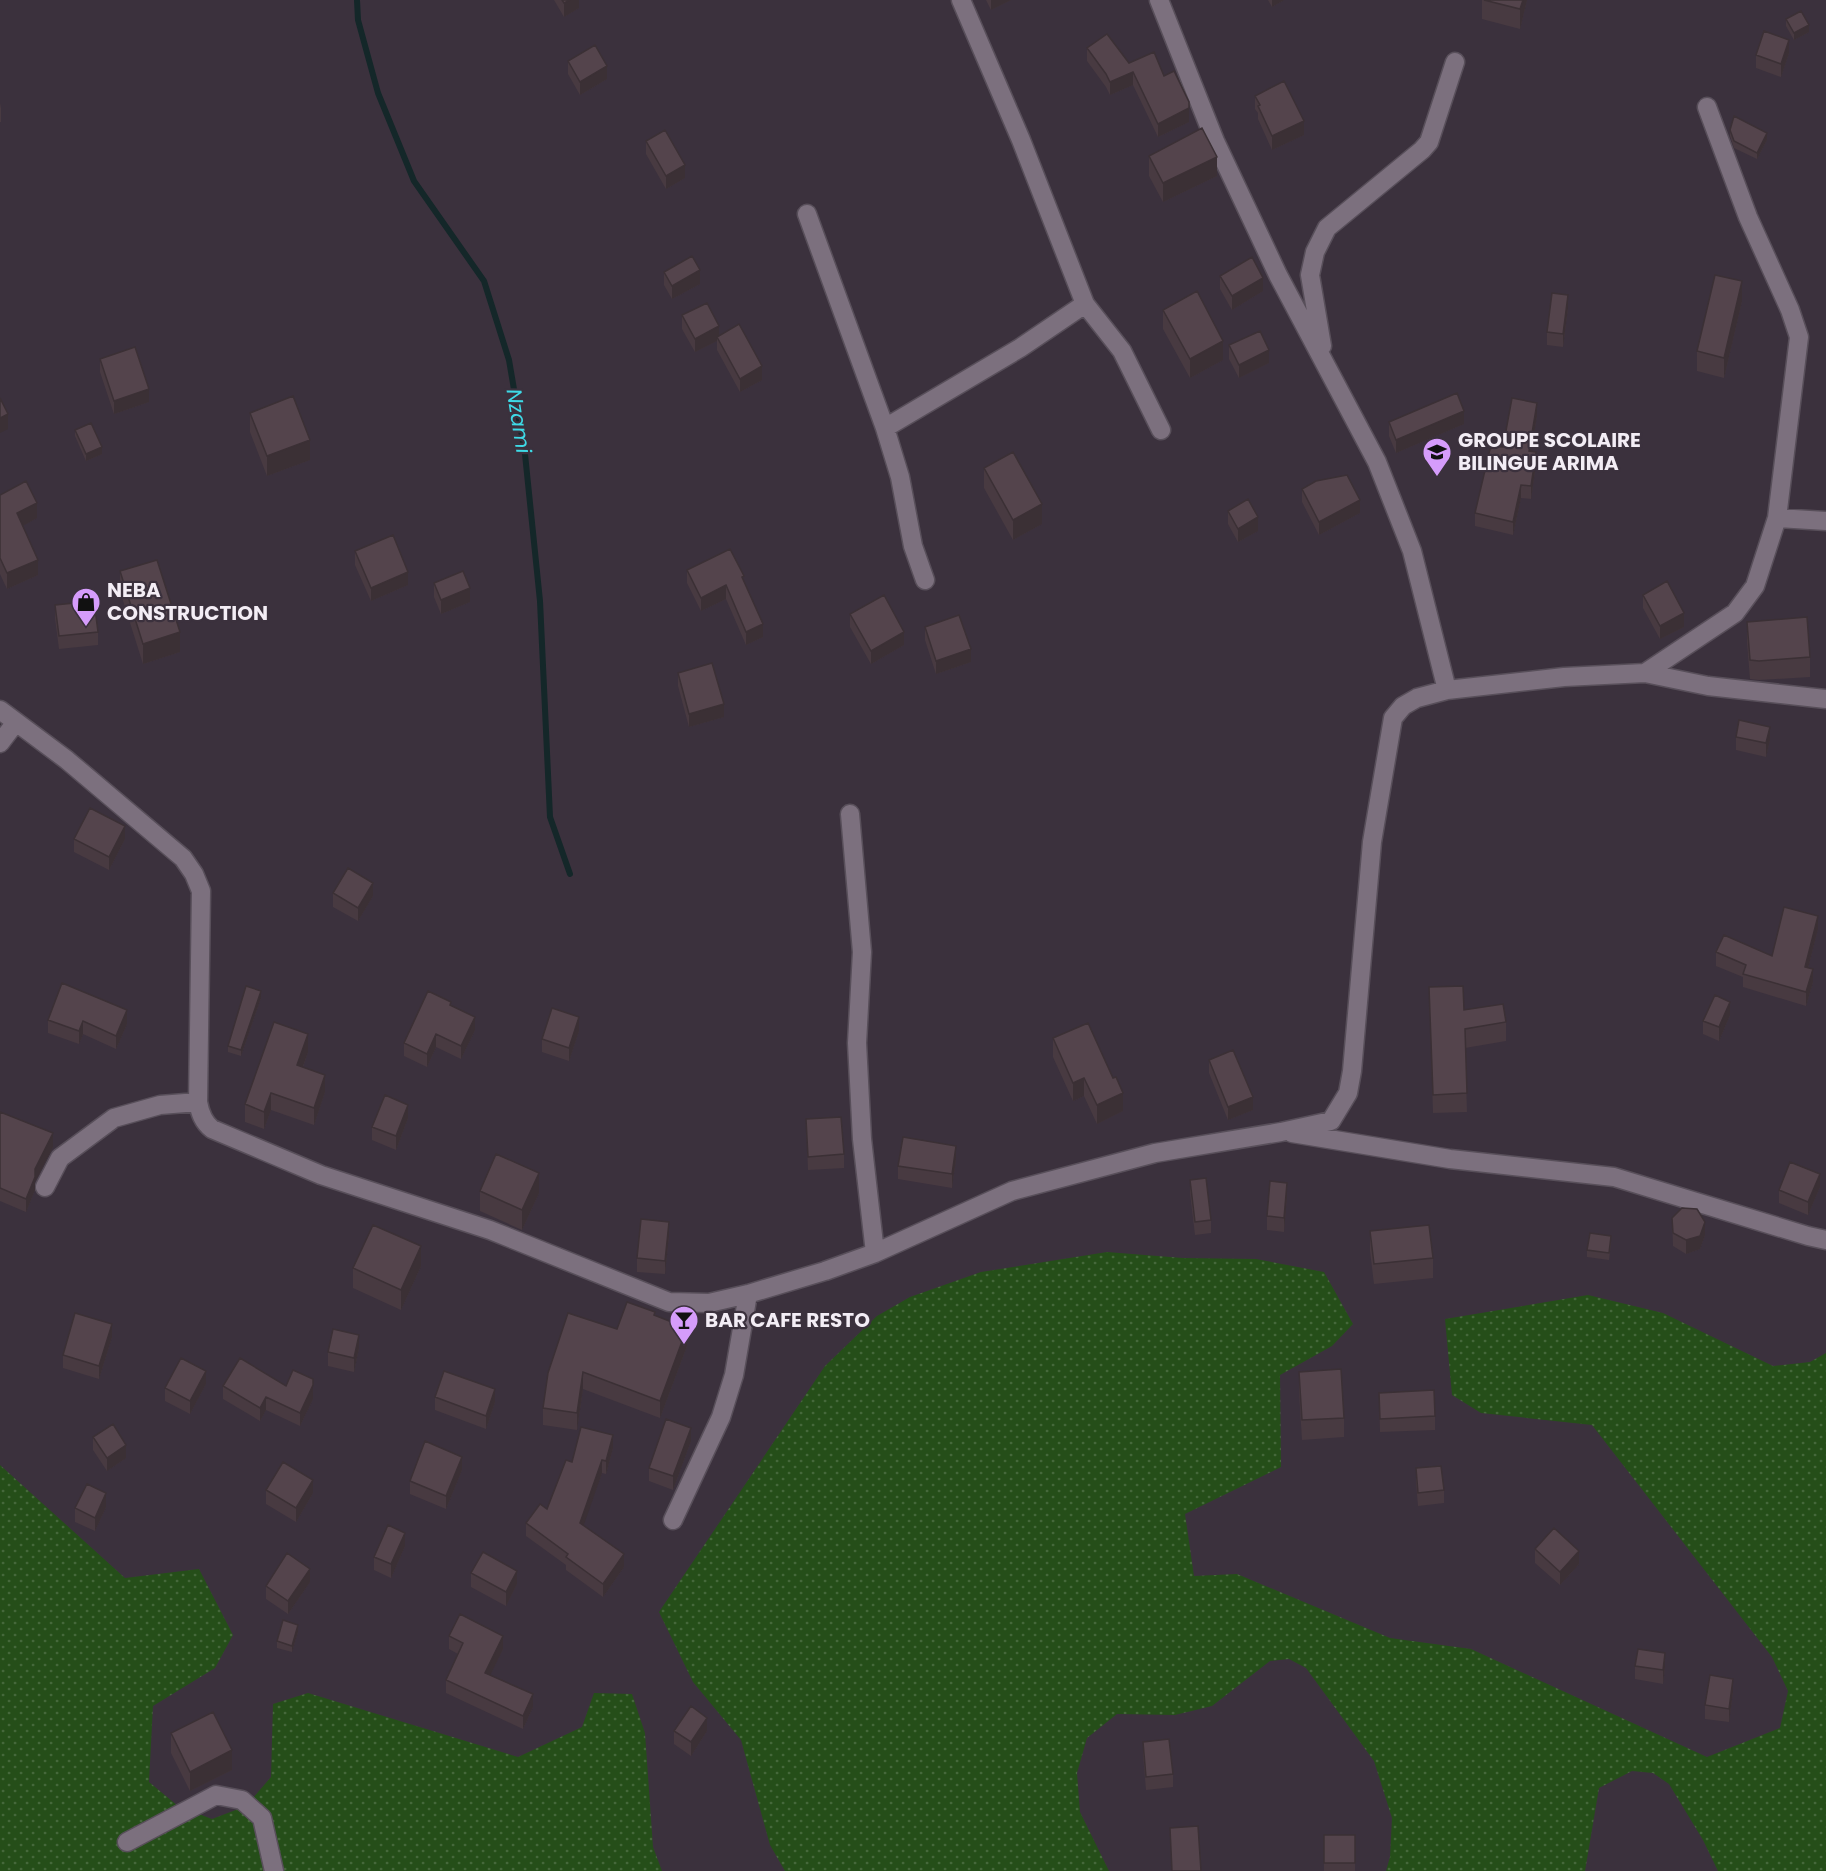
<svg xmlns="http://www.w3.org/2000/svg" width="1826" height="1871" viewBox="0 0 1826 1871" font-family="Poppins,sans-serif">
  <defs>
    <pattern id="grass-dots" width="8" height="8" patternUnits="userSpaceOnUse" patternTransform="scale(1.5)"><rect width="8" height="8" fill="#254e19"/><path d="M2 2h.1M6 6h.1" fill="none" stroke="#45683b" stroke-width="1.8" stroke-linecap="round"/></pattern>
  </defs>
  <rect width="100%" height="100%" fill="#3b313d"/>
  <path fill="url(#grass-dots)" d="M1107,1252L1183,1258L1256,1259L1324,1272L1353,1324L1332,1346L1280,1375L1281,1467L1185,1514L1194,1576L1237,1574L1390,1638L1471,1649L1707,1757L1780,1728L1788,1691L1772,1657L1592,1425L1481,1413L1452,1395L1445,1319L1588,1295L1663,1313L1773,1366L1810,1362L1826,1353V1871H1718L1703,1840L1669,1784L1653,1773L1632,1771L1599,1788L1585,1871H1386L1390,1857L1392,1818L1374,1761L1306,1668L1289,1659L1270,1661L1212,1706L1175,1715L1117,1714L1087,1738L1077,1773L1080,1812L1109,1871H785L770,1845L741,1740L693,1682L659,1612L825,1366L877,1316L910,1297L981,1272Z
    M0,1465L125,1578L199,1569L233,1635L215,1668L153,1706L149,1782L178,1806L212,1819L246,1806L271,1777L273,1704L308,1693L518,1757L582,1727L594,1693L632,1694L645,1733L653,1847L662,1871H0Z"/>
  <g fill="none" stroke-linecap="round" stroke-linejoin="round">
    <path stroke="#142729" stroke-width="6" d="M357,0L358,20L378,93L414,181L484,281L509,360L525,454L540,601L550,817L570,874"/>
    <g stroke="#584f5a" stroke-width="21">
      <path id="minor" d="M961,0L1021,140L1085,304L1122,351L1161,430
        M1159,0L1215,141L1278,275L1377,462L1412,551L1447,690
        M1707,107L1748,217L1790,310L1799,337L1777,518
        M807,214L885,428L1020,348L1085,304
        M1322,346L1310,275L1315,252L1327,228L1422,150L1429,142L1455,62
        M885,428L900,477L913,546L925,580
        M1645,673L1735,613L1755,586L1777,518L1826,521
        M0,710L67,760L183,858L194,874L201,891L198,1102C200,1113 203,1122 212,1129L321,1175L490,1230L669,1302L709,1303L748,1294L825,1271L875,1253L1012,1191L1155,1153L1281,1132L1331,1121L1348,1093L1352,1071L1372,842L1393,718L1403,706L1417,698L1447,690L1564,677L1645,673L1708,686L1826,699
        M0,743L16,722
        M850,814L862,952L857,1043L862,1139L875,1253
        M1292,1133L1450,1159L1614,1177L1808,1236L1826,1240
        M45,1187L60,1158L114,1118L160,1105L198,1102
        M673,1520L721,1417L734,1375L748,1294
        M127,1842L216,1795L242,1800L262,1818L274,1871"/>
    </g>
    <use href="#minor" stroke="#7c707e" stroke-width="18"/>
  </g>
  <path fill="#483a41" d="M554,0H579V8L564,17Z
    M986,0H1011L991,10Z
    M1268,0H1284L1272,7Z
    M1482,0H1527L1520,29L1482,19Z
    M1786,19L1809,32L1794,40L1786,26Z
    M1087,48L1164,76L1189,122L1158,137L1133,85L1110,95L1106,87L1087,61Z
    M1789,53L1781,77L1756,68V55Z
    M568,61L607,79L580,95L568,74Z
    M1255,96L1304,135L1272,150L1258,119V113L1255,109Z
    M0,103L1,108V122H0Z
    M1730,130L1767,140L1757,159L1734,148L1730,136Z
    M646,141L685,178L666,189L646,154Z
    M1149,156L1217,176L1163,202L1149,176Z
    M664,272L700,284L672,299L664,285Z
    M1220,276L1263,291L1232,310L1220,289Z
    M1742,301L1724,378L1697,371V351Z
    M1568,308L1563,347L1547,345V332Z
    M1163,310L1223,360L1190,378L1163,329Z
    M682,315L719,336L762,380L740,392L717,350V341L695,352L682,329Z
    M1229,345L1269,363L1239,378L1229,359Z
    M100,359L149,402L114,414L100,372Z
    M250,413L310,460L267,476L250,432Z
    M1537,416L1531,451L1536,465L1531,499L1521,498L1513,535L1475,526V513L1503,447Z
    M1389,422L1464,424L1396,453L1389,436Z
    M75,430L102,454L86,461L75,436Z
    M984,468L1042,524L1013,540L984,488Z
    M1302,489L1360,513L1319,535L1302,502Z
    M0,495L37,518L22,526L38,575L7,589L0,574Z
    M1228,511L1258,531L1238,542L1228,524Z
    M355,551L408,585L371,601L355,565Z
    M687,570L744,583L763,637L746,645L726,599L701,611L687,583Z
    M120,571L180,652L143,664L120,591Z
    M434,583L470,602L441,614L434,597Z
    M1643,595L1684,627L1660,639L1643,608Z
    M55,605L98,632V645L59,649L55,618Z
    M850,614L904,645L871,664L850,627Z
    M1747,622L1810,657V677L1759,680L1750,679L1747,642Z
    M925,627L971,662L936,674L925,640Z
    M678,673L724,717L689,727L678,686Z
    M1736,737L1770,740L1766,757L1736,750Z
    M74,839H125L109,870L74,852Z
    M333,893L373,896L358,921L333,907Z
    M1818,929L1808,968L1813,982L1806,1006L1743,987V977L1716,966V952L1772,956Z
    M62,983L127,1024L116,1049L83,1034L79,1044L48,1033V1020Z
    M1429,987L1464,1010L1506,1022V1041L1465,1048L1467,1112L1433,1113Z
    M261,998L241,1056L228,1052V1046Z
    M451,1005L475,1030L461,1059L436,1047L427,1067L404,1056V1043Z
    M1730,1015L1719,1041L1703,1034V1021Z
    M579,1031L569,1061L542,1052V1039Z
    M1053,1038L1123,1111L1097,1124L1084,1096L1073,1101L1053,1057Z
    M308,1052L303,1067L325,1092L314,1125L271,1110L264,1129L245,1122V1104Z
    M1209,1060L1253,1110L1228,1120L1209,1073Z
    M0,1112L53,1147L35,1182V1190L26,1212L0,1201Z
    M408,1118L396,1150L372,1140V1127Z
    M806,1119L844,1154V1168L808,1170Z
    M956,1159L952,1188L898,1179V1166Z
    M1190,1180L1211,1220V1233L1195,1235L1190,1193Z
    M1820,1187L1808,1215L1779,1203V1190Z
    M480,1191L539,1193L522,1230L480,1211Z
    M1287,1196L1284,1232L1267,1230V1216Z
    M1672,1218L1705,1235L1700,1249L1686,1254L1673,1246Z
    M1370,1231L1433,1258V1278L1374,1284L1370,1251Z
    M669,1235L665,1274L637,1272V1258Z
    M1611,1243L1609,1260L1587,1257V1250Z
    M421,1266L401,1310L353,1288V1268Z
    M655,1315L687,1346L660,1418L583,1389L577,1430L543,1425V1408L617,1329Z
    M112,1337L99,1379L63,1368V1355Z
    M359,1348L354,1372L328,1366V1352Z
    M1299,1372L1344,1418V1437L1302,1440L1299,1392Z
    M206,1384L190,1414L165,1401V1388Z
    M223,1386H286L313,1399L300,1426L266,1410L260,1421L223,1399Z
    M1379,1393L1435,1416V1430L1380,1432Z
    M435,1397L495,1402L486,1429L435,1410Z
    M93,1437L126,1458L107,1471L93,1450Z
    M691,1441L673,1490L649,1481V1468Z
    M613,1448L606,1474L602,1473L583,1525L624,1567L603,1597L566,1570V1565L526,1536V1523L547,1509L572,1462Z
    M1416,1468L1444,1490V1503L1418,1506L1416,1482Z
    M462,1470L446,1509L410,1494V1481Z
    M266,1490L313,1493L296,1522L266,1504Z
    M106,1507L95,1531L75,1522V1508Z
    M405,1546L391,1578L374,1570V1557Z
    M1535,1549L1579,1564L1560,1585L1535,1563Z
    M471,1573L517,1584L506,1606L471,1587Z
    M310,1582L288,1614L266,1599V1586Z
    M298,1632L292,1652L277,1648V1641Z
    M449,1636L503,1649L490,1675L533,1707L523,1729L446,1693V1680L458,1654L449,1649Z
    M1635,1666L1665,1667L1663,1684L1635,1679Z
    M1733,1692L1729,1722L1705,1719V1705Z
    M674,1731H707L691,1756L674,1744Z
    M171,1733L232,1770L190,1791L171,1753Z
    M1143,1742L1173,1774V1787L1146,1790L1143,1755Z
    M1324,1835H1355V1871H1324Z"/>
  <path fill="#3b3035" d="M570,0H579V8L564,17V3Z
    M991,0H1011L991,10Z
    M1272,0H1284L1272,7Z
    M1523,0H1527L1520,29V9Z
    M1809,25V32L1794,40V33Z
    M1789,40V53L1781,77V64Z
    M607,66V79L580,95V82Z
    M1133,72V85L1110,95V82Z
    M1189,108V122L1158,137V124Z
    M1304,121V135L1272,150V136Z
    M1767,133V140L1757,159V153Z
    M1217,157V176L1163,202V183Z
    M685,165V178L666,189V176Z
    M700,270V284L672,299V286Z
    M1263,278V291L1232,310V296Z
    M1742,281V301L1724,378V358Z
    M1568,295V308L1563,347V334Z
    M719,326V339L717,337V341L695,352V339Z
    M1223,341V360L1190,378V359Z
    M1269,350V363L1239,378V365Z
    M762,366V380L740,392V379Z
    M149,389V402L114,414V401Z
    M1537,403V416L1529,464V451Z
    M1464,411V424L1396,453V440Z
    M8,414V429L0,433V418Z
    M310,440V460L267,476V456Z
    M102,447V454L86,461V454Z
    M1536,452V465L1531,499V486Z
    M1521,485V498L1513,535V522Z
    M1360,500V513L1319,535V522Z
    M37,503V518L17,529V513Z
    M1042,504V524L1013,540V520Z
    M1258,517V531L1238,542V529Z
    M38,560V575L7,589V573Z
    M408,572V585L371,601V588Z
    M726,585V599L701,611V598Z
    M470,588V602L441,614V600Z
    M1684,613V627L1660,639V626Z
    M763,624V637L746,645V632Z
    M180,632V652L143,664V644Z
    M904,632V645L871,664V651Z
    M971,649V662L936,674V661Z
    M724,704V717L689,727V714Z
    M1770,727V740L1766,757V743Z
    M125,826V839L109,870V857Z
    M373,883V896L358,921V908Z
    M1818,916V929L1805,980V967Z
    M1813,969V982L1806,1006V992Z
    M261,991V998L241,1056V1050Z
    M1730,1002V1015L1719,1041V1027Z
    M127,1010V1024L116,1049V1036Z
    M475,1017V1030L461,1059V1046Z
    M579,1017V1031L569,1061V1048Z
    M83,1021V1034L79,1044V1031Z
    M308,1034V1052L297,1083V1065Z
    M436,1034V1047L427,1067V1054Z
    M325,1075V1092L314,1125V1108Z
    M1084,1078V1096L1073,1101V1083Z
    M271,1093V1110L264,1129V1112Z
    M1123,1093V1111L1097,1124V1105Z
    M1253,1097V1110L1228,1120V1107Z
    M408,1105V1118L396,1150V1136Z
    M53,1133V1147L35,1182V1190L26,1212V1199L35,1169Z
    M956,1146V1159L952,1188V1174Z
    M539,1173V1193L522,1230V1210Z
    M1820,1174V1187L1808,1215V1202Z
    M1287,1183V1196L1284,1232V1218Z
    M669,1222V1235L665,1274V1261Z
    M1705,1222V1235L1700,1249L1686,1254V1240Z
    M421,1246V1266L401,1310V1290Z
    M112,1324V1337L99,1379V1366Z
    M687,1328V1346L660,1418V1401Z
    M359,1335V1348L354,1372V1358Z
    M206,1371V1384L190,1414V1401Z
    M583,1372V1389L577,1430V1413Z
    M313,1385V1399L300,1426V1413Z
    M495,1389V1402L486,1429V1416Z
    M266,1397V1410L260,1421V1408Z
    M691,1428V1441L673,1490V1476Z
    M613,1435V1448L606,1474V1461Z
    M126,1445V1458L107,1471V1458Z
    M462,1457V1470L446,1509V1496Z
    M602,1460V1473L580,1536V1523Z
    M313,1480V1493L296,1522V1508Z
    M106,1493V1507L95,1531V1518Z
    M405,1533V1546L391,1578V1564Z
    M1579,1551V1564L1560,1585V1572Z
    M624,1554V1567L603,1597V1584Z
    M310,1569V1582L288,1614V1601Z
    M517,1571V1584L506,1606V1592Z
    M298,1625V1632L292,1652V1646Z
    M503,1636V1649L485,1686V1673Z
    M1665,1653V1667L1663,1684V1670Z
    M1733,1679V1692L1729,1722V1709Z
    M533,1694V1707L523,1729V1716Z
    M707,1718V1731L691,1756V1742Z
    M232,1750V1770L190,1791V1772Z"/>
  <path fill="#54444c" stroke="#3b3035" stroke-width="1.5" d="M562,0H570L564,3Z
    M1484,0H1523L1520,9Z
    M1801,11L1809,25L1794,33L1786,19Z
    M1764,31L1789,40L1781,64L1756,55Z
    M1107,34L1129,63L1154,52L1164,76L1174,71L1189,102V108L1158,124L1133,72L1110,82L1106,74L1087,48Z
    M595,45L607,66L580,82L568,61Z
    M1284,81L1304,121L1272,136L1258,106L1260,105L1255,96Z
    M1734,116L1767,133L1757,153L1734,141L1730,130Z
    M1202,128L1217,157L1163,183L1149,156Z
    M665,130L685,165L666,176L646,141Z
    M692,256L700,270L672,286L664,272Z
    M1252,257L1263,278L1232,296L1220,276Z
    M1715,275L1742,281L1724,358L1697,351Z
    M1197,291L1223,341L1190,359L1163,310Z
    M1552,293L1568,295L1563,334L1547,332Z
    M707,303L719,326L695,339L682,315Z
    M739,324L762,366L740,379L717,337Z
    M1260,331L1269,350L1239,365L1229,345Z
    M135,347L149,389L114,401L100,359Z
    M1457,393L1464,411L1396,440L1389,422Z
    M293,396L310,440L267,456L250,413Z
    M0,398L8,414L0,418Z
    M1512,398L1537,403L1529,451L1536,452L1531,486L1521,485L1513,522L1475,513L1490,449L1493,448V446L1503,447Z
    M91,423L102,447L86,454L75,430Z
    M1013,452L1042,504L1013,520L984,468Z
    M1347,475L1360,500L1319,522L1302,489L1316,481Z
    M26,481L37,503L17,513L38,560L7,573L0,558V495Z
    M1248,499L1258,517L1238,529L1228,511Z
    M393,535L408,572L371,588L355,551Z
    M730,549L744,576L742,577L763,624L746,632L726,585L701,598L687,570Z
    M157,560L180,632L143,644L120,571Z
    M463,571L470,588L441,600L434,583Z
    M1667,581L1684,613L1660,626L1643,595Z
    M884,595L904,632L871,651L850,614Z
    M94,601L98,632L59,636L55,605Z
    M959,615L971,649L936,661L925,627Z
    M1807,617L1810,657L1759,661L1750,660L1747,622Z
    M712,663L724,704L689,714L678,673Z
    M1739,720L1770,727L1766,743L1736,737Z
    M90,808L125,826L109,857L74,839Z
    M348,868L373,883L358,908L333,893Z
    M1784,907L1818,916L1805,967L1813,969L1806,992L1743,974L1746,965L1716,952L1724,935L1772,956Z
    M62,983L127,1010L116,1036L83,1021L79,1031L48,1020Z
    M246,986L261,991L241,1050L228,1046Z
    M1463,986L1464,1010L1503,1004L1506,1022L1465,1029L1467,1093L1433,1095L1429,987Z
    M428,991L451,1002L450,1005L475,1017L461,1046L436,1034L427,1054L404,1043Z
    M1715,995L1730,1002L1719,1027L1703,1021Z
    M552,1008L579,1017L569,1048L542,1039Z
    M274,1022L308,1034L297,1065L325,1075L314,1108L271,1093L264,1112L245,1104Z
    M1088,1023L1113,1078L1116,1077L1123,1093L1097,1105L1084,1078L1073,1083L1053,1038Z
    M1233,1050L1253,1097L1228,1107L1209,1060Z
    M385,1095L408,1105L396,1136L372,1127Z
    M0,1112L53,1133L35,1169V1177L26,1199L0,1188Z
    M841,1117L844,1154L808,1157L806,1119Z
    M903,1137L956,1146L952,1174L898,1166Z
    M496,1154L539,1173L522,1210L480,1191Z
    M1790,1162L1820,1174L1808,1202L1779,1190Z
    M1206,1178L1211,1220L1195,1222L1190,1180Z
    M1270,1181L1287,1183L1284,1218L1267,1216Z
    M1682,1208L1697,1209L1705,1222L1700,1236L1686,1240L1673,1233L1672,1218Z
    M641,1219L669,1222L665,1261L637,1258Z
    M373,1225L421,1246L401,1290L353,1268Z
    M1429,1225L1433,1258L1374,1264L1370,1231Z
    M1590,1233L1611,1236L1609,1253L1587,1250Z
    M627,1302L655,1312L654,1315L687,1328L660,1401L583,1372L577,1413L543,1408L548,1373L568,1313L617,1329Z
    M75,1313L112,1324L99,1366L63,1355Z
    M333,1329L359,1335L354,1358L328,1352Z
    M181,1358L206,1371L190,1401L165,1388Z
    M240,1358L286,1386L293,1370L313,1379V1385L300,1413L266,1397L260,1408L223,1386Z
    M1341,1369L1344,1418L1302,1420L1299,1372Z
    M444,1371L495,1389L486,1416L435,1397Z
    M1434,1390L1435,1416L1380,1419L1379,1393Z
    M666,1419L691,1428L673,1476L649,1468Z
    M113,1424L126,1445L107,1458L93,1437Z
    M581,1427L613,1435L606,1461L602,1460L580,1523L624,1554L603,1584L566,1557L568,1554L526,1523L540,1504L547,1509L566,1460L572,1462Z
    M425,1441L462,1457L446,1496L410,1481Z
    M283,1462L313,1480L296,1508L266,1490Z
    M1441,1466L1444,1490L1418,1493L1416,1468Z
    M87,1484L106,1493L95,1518L75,1508Z
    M388,1525L405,1533L391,1564L374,1557Z
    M1554,1528L1579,1551L1560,1572L1535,1549Z
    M483,1552L517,1571L506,1592L471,1573Z
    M287,1553L310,1569L288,1601L266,1586Z
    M460,1614L503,1636L485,1673L533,1694L523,1716L446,1680L463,1643L449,1636Z
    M283,1620L298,1625L292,1646L277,1641Z
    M1638,1649L1665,1653L1663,1670L1635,1666Z
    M1710,1675L1733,1679L1729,1709L1705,1705Z
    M691,1706L707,1718L691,1742L674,1731Z
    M213,1712L232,1750L190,1772L171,1733Z
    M1169,1739L1173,1774L1146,1777L1143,1742Z
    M1198,1826L1201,1871H1172L1170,1828Z
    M1324,1835H1355V1863H1324Z"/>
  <defs>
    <g id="school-pin" transform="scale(1.5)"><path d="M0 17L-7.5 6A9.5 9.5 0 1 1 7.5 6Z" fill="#d59cfb" stroke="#3b313d"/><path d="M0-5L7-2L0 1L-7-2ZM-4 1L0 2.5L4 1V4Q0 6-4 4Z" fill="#111"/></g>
    <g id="shop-pin" transform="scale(1.5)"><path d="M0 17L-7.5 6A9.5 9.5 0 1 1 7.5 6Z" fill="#d59cfb" stroke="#3b313d"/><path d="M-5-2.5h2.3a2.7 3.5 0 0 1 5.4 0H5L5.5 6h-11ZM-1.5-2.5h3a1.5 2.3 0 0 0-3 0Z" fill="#111"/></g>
    <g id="bar-pin" transform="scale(1.5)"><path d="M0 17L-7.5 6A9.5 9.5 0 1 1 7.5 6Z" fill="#d59cfb" stroke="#3b313d"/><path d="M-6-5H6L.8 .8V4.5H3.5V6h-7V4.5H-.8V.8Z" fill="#111"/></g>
  </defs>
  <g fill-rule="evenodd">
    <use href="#school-pin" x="1437" y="452"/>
    <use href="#shop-pin" x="86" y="602"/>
    <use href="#bar-pin" x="684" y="1320"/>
  </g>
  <g text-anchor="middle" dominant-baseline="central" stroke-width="4.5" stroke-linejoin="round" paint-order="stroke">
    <g font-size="20" font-weight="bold" fill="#f3edf5" stroke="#3b313d" text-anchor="start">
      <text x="1458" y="440">GROUPE SCOLAIRE<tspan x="1458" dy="23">BILINGUE ARIMA</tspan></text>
      <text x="107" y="590">NEBA<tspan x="107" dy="23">CONSTRUCTION</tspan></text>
      <text x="705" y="1320">BAR CAFE RESTO</text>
    </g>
    <g font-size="21" font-style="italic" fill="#3edae6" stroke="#3b313d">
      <text transform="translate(519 421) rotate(81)">Nzami</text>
    </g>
  </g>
</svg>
